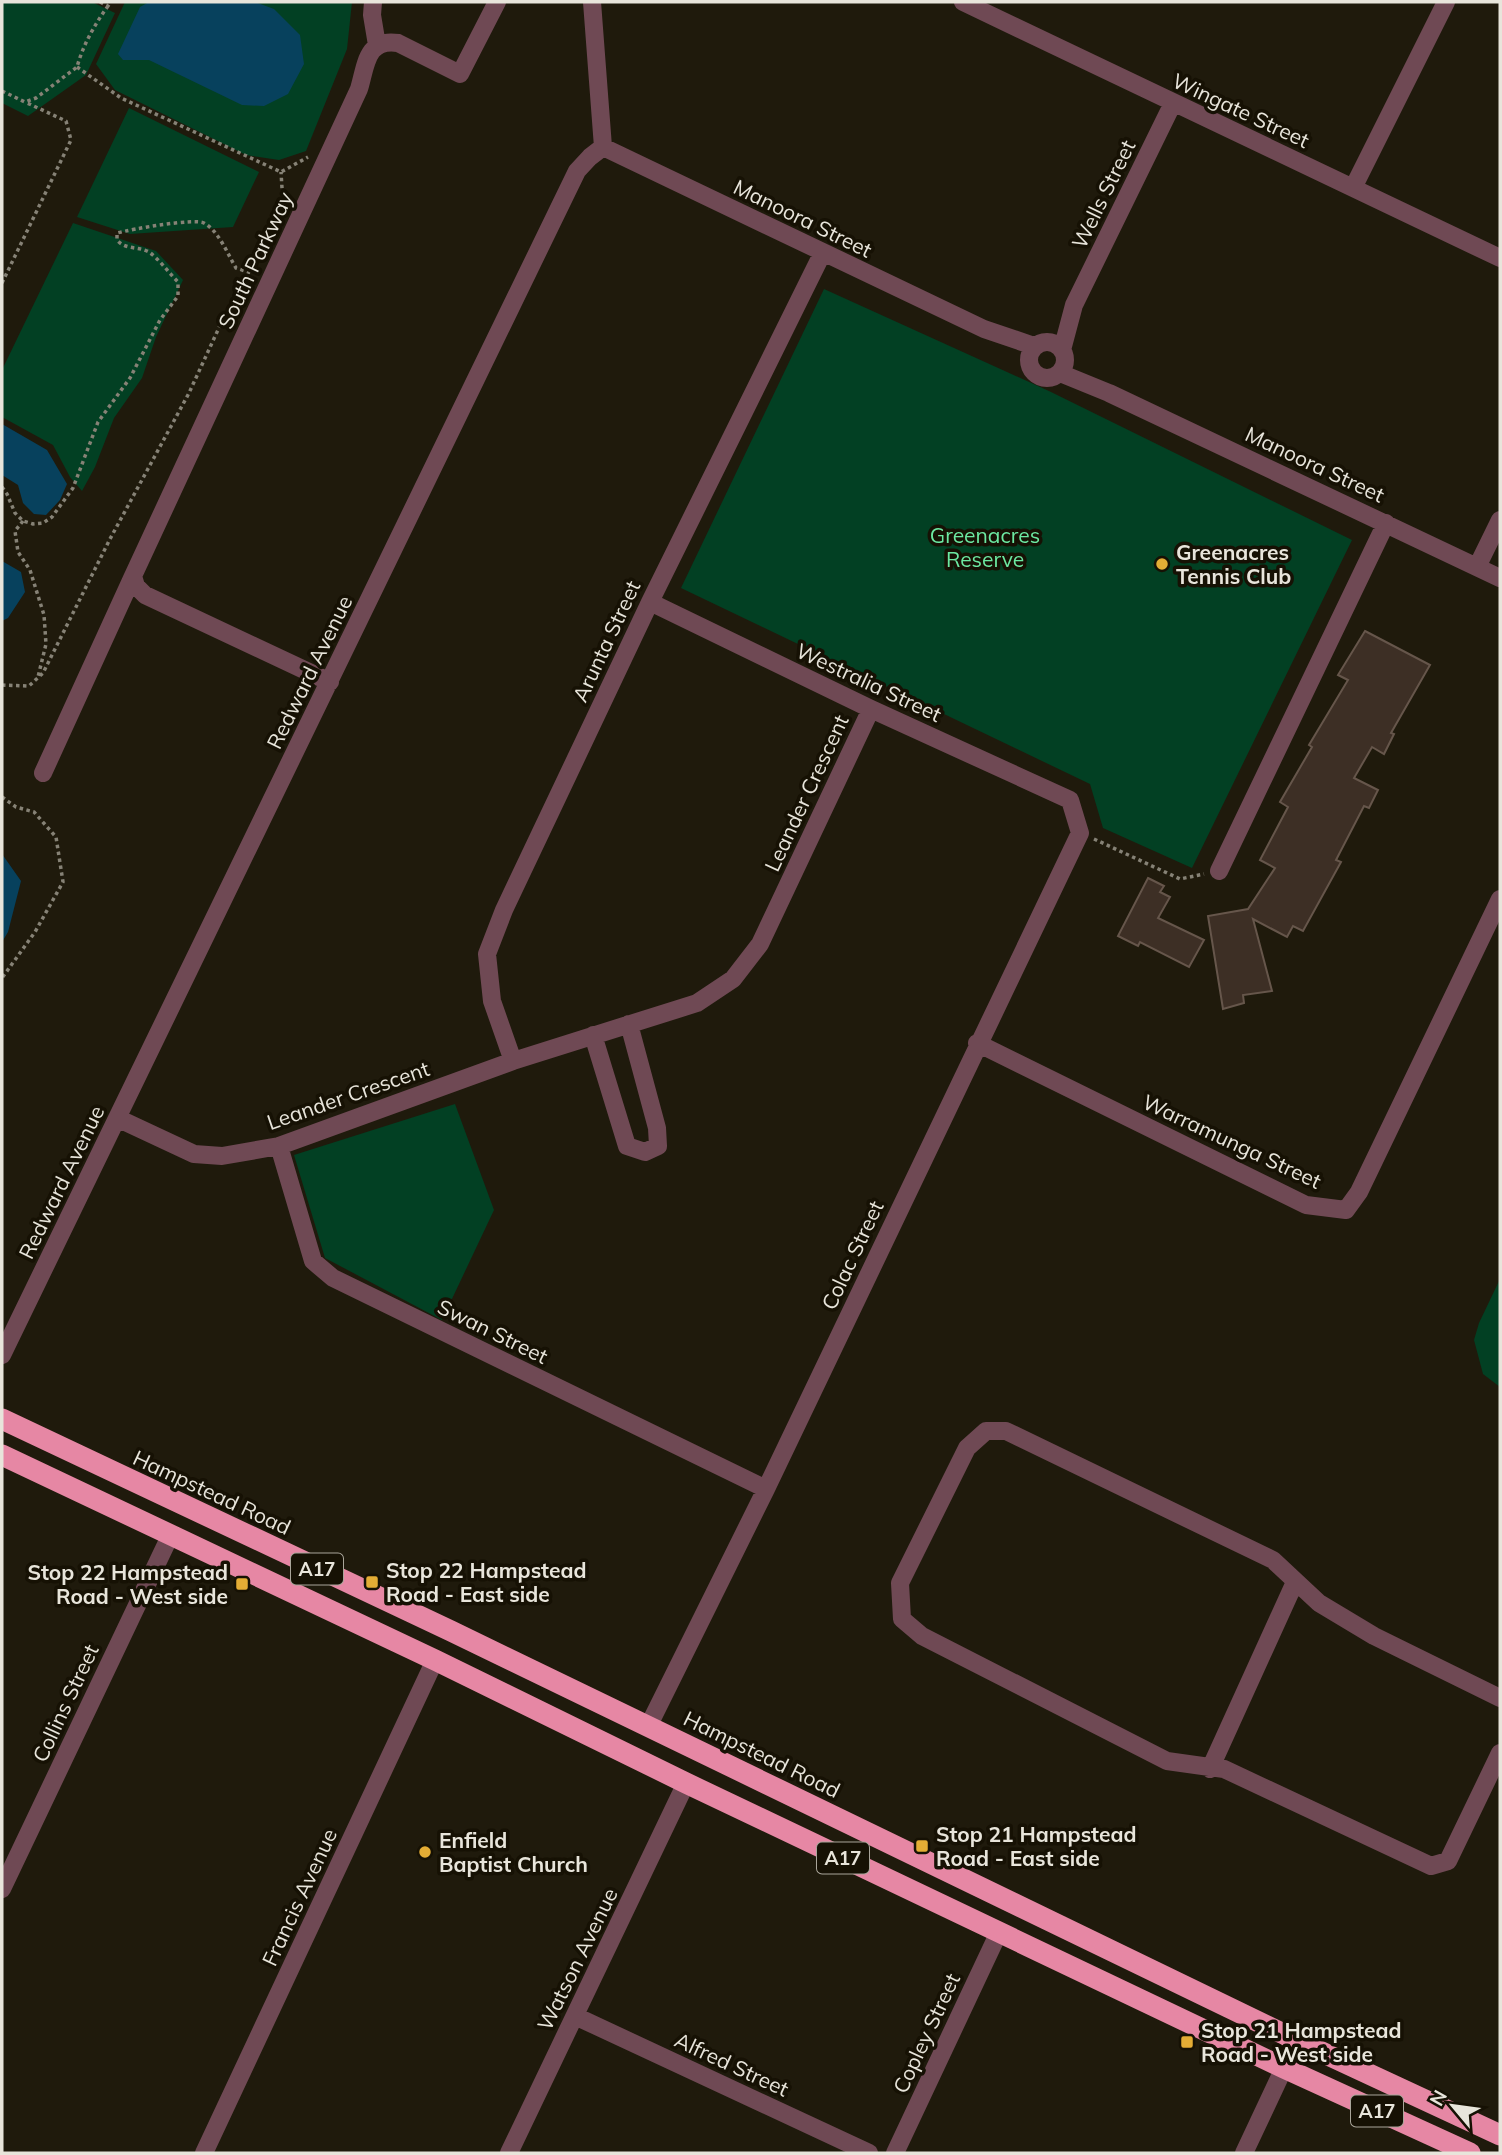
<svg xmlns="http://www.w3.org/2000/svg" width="1502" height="2155" viewBox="0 0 1502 2155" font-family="Mulish,sans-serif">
  <rect width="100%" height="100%" fill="#1f1a0c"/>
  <path fill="#024023" d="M2,2H92L115,13L86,75L28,116L2,103Z
    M125,2H352L347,49L306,151L279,160L246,155L115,90L96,64Z
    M129,108L259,172L233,227L130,234L77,217Z
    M73,223L156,251L183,280L156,337L142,378L114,418L95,467L82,491L70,477L53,445L2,417V370Z
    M824,289L1051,392L1352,540L1192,868L1103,828L1090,784L681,588Z
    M455,1104L494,1210L442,1320L325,1258L294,1155Z
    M1500,1279V1387L1483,1374L1474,1340L1479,1323Z"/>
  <path fill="#07415d" d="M149,2H255L274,9L300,35L304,64L288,94L264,106L242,105L149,60H123L118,54L140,7Z
    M2,424L47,450L67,484L60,500L46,515L34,514L23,503L18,485L2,475Z
    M2,561L21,572L25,592L8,618L2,621Z
    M2,854L21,881L8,932L2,942Z"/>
  <path fill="#3d2f25" stroke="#66564b" stroke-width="2" d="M1365,631L1430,665L1391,733L1394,734L1384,754L1372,747L1354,778L1378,790L1369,808L1364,806L1336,860L1341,862L1303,931L1293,926L1287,937L1253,919L1272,991L1243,995L1244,1003L1223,1009L1208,916L1248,909L1275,868L1260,860L1288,807L1280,802L1312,747L1309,745L1348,680L1338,675Z
    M1148,878L1164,886L1160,892L1170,897L1158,918L1204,940L1189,967L1140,942L1138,946L1118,936Z"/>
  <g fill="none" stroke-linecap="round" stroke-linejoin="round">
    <path stroke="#868276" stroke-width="3.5" stroke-dasharray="3.5 3.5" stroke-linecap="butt" d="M100,2L108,6L111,2
      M77,67L121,98L281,172L308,157
      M2,91L25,102L36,98L77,67C83,45 95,24 108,6
      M2,283L71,140L66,121L25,102
      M246,285L261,246L283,204L281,172
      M2,487L7,494L15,513L23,521L33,524L43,523L52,517L73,488L98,422L130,378L160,320L178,296V282C169,273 159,259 149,252C138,246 125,250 117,240V233C132,229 194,218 204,223C219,231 228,255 236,268L251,273
      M23,521L15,531L18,552L30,570L44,615L46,644L38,677
      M2,685L29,686L43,673L110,539L189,393L223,319L242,296
      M2,797L16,807L34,812L56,837L63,882L35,932L2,978
      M1094,839L1180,879L1204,874"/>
    <path stroke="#6f4954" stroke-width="18" d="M373,2L372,15L377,45
      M963,2L1500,258
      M603,147L984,329L1034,346
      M1353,188L1446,2
      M1029 360a18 18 0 1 1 36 0a18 18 0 1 1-36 0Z
      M1062,350L1074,305L1173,103
      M1060,373L1109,393L1500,578
      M1477,567L1500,520
      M330,682L145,595L136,586L133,576L359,89C366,66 366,38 398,43L460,74L497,2
      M43,773L133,576
      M1219,871L1386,523
      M593,1035L627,1146L645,1152L658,1146L657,1128L629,1024
      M977,1043L1306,1205L1346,1210L1359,1192L1500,899
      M513,1061L492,1001L487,954L504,910L650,602L823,252
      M117,1118L194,1154L222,1156L279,1146L513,1061L697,1003L733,979L760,944L871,709
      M279,1146L313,1261L333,1278L766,1489
      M2,1355L577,171L590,157L603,147L592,2
      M1500,1698L1374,1636L1319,1603L1273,1560L1006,1431H986L967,1448L900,1583L902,1619L922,1636L1167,1761L1224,1769L1431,1866L1448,1861L1500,1753
      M648,1727L766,1489L1080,833L1070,800L871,709L650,602
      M1210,1769L1295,1582
      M2,1889L170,1536
      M575,2016L869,2153
      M204,2153L435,1660
      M509,2153L686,1783
      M895,2153L999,1932
      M1244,2153L1284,2068"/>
    <path stroke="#e687a4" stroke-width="21" d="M2,1419L451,1631L1298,2041L1500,2135
      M2,1455L435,1660L686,1783L1284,2068L1470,2153"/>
  </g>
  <g fill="#e4ad35" stroke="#161104" stroke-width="2.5">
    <circle cx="1162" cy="564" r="7"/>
    <rect x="365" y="1575" width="14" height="14" rx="3.5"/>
    <rect x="235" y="1577" width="14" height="14" rx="3.5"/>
    <rect x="915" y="1839" width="14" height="14" rx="3.5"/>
    <circle cx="425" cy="1852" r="7"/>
    <rect x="1180" y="2035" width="14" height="14" rx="3.5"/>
  </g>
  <g text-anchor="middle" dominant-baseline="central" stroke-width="7" stroke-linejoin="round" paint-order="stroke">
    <g fill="#161104" stroke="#a9a59a" stroke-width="2">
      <rect x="291" y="1553.5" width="52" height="31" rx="5"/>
      <rect x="817" y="1842.5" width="52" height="31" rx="5"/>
      <rect x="1351" y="2095.5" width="52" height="31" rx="5"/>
    </g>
    <g font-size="19" font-weight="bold" fill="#e8e5db">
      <text x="317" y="1569">A17</text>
      <text x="843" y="1858">A17</text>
      <text x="1377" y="2111">A17</text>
    </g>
    <g font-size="21" fill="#e8e5db" stroke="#161104">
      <text transform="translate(1241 110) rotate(25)">Wingate Street</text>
      <text transform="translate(1103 194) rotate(-64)">Wells Street</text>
      <text transform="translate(803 218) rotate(26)">Manoora Street</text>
      <text transform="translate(255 260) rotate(-65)">South Parkway</text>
      <text transform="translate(1315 464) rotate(25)">Manoora Street</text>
      <text transform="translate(606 641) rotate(-65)">Arunta Street</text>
      <text transform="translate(309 672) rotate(-64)">Redward Avenue</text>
      <text transform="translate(869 682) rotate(25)">Westralia Street</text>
      <text transform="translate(806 793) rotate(-65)">Leander Crescent</text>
      <text transform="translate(348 1095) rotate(-19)">Leander Crescent</text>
      <text transform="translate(1232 1141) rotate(25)">Warramunga Street</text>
      <text transform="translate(61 1182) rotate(-64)">Redward Avenue</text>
      <text transform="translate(852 1255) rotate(-65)">Colac Street</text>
      <text transform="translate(493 1331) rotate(26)">Swan Street</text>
      <text transform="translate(212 1492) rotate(25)">Hampstead Road</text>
      <text transform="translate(65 1703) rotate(-65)">Collins Street</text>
      <text transform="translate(762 1754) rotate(26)">Hampstead Road</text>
      <text transform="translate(299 1897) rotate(-65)">Francis Avenue</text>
      <text transform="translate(577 1959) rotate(-64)">Watson Avenue</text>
      <text transform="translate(926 2033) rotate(-65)">Copley Street</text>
      <text transform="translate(732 2064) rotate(25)">Alfred Street</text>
    </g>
    <g font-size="21" fill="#6ce9a2" stroke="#161104">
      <text x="985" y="535">Greenacres<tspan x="985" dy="24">Reserve</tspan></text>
    </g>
    <g font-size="21" font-weight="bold" fill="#e8e5db" stroke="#161104" text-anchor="start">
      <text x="1176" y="552">Greenacres<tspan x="1176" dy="24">Tennis Club</tspan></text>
      <text x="386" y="1570">Stop 22 Hampstead<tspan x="386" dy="24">Road - East side</tspan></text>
      <text x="228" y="1572" text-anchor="end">Stop 22 Hampstead<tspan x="228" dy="24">Road - West side</tspan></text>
      <text x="936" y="1834">Stop 21 Hampstead<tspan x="936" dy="24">Road - East side</tspan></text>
      <text x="439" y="1840">Enfield<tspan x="439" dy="24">Baptist Church</tspan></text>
      <text x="1201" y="2030">Stop 21 Hampstead<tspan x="1201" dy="24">Road - West side</tspan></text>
    </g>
  </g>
  <rect width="1502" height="2155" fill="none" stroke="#e8e5db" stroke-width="7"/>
  <g transform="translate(1453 2106) rotate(299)" stroke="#161104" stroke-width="5" paint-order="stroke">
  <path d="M0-5L12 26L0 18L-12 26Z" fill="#e8e5db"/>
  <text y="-10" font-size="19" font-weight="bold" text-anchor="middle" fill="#e8e5db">N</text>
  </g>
</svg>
